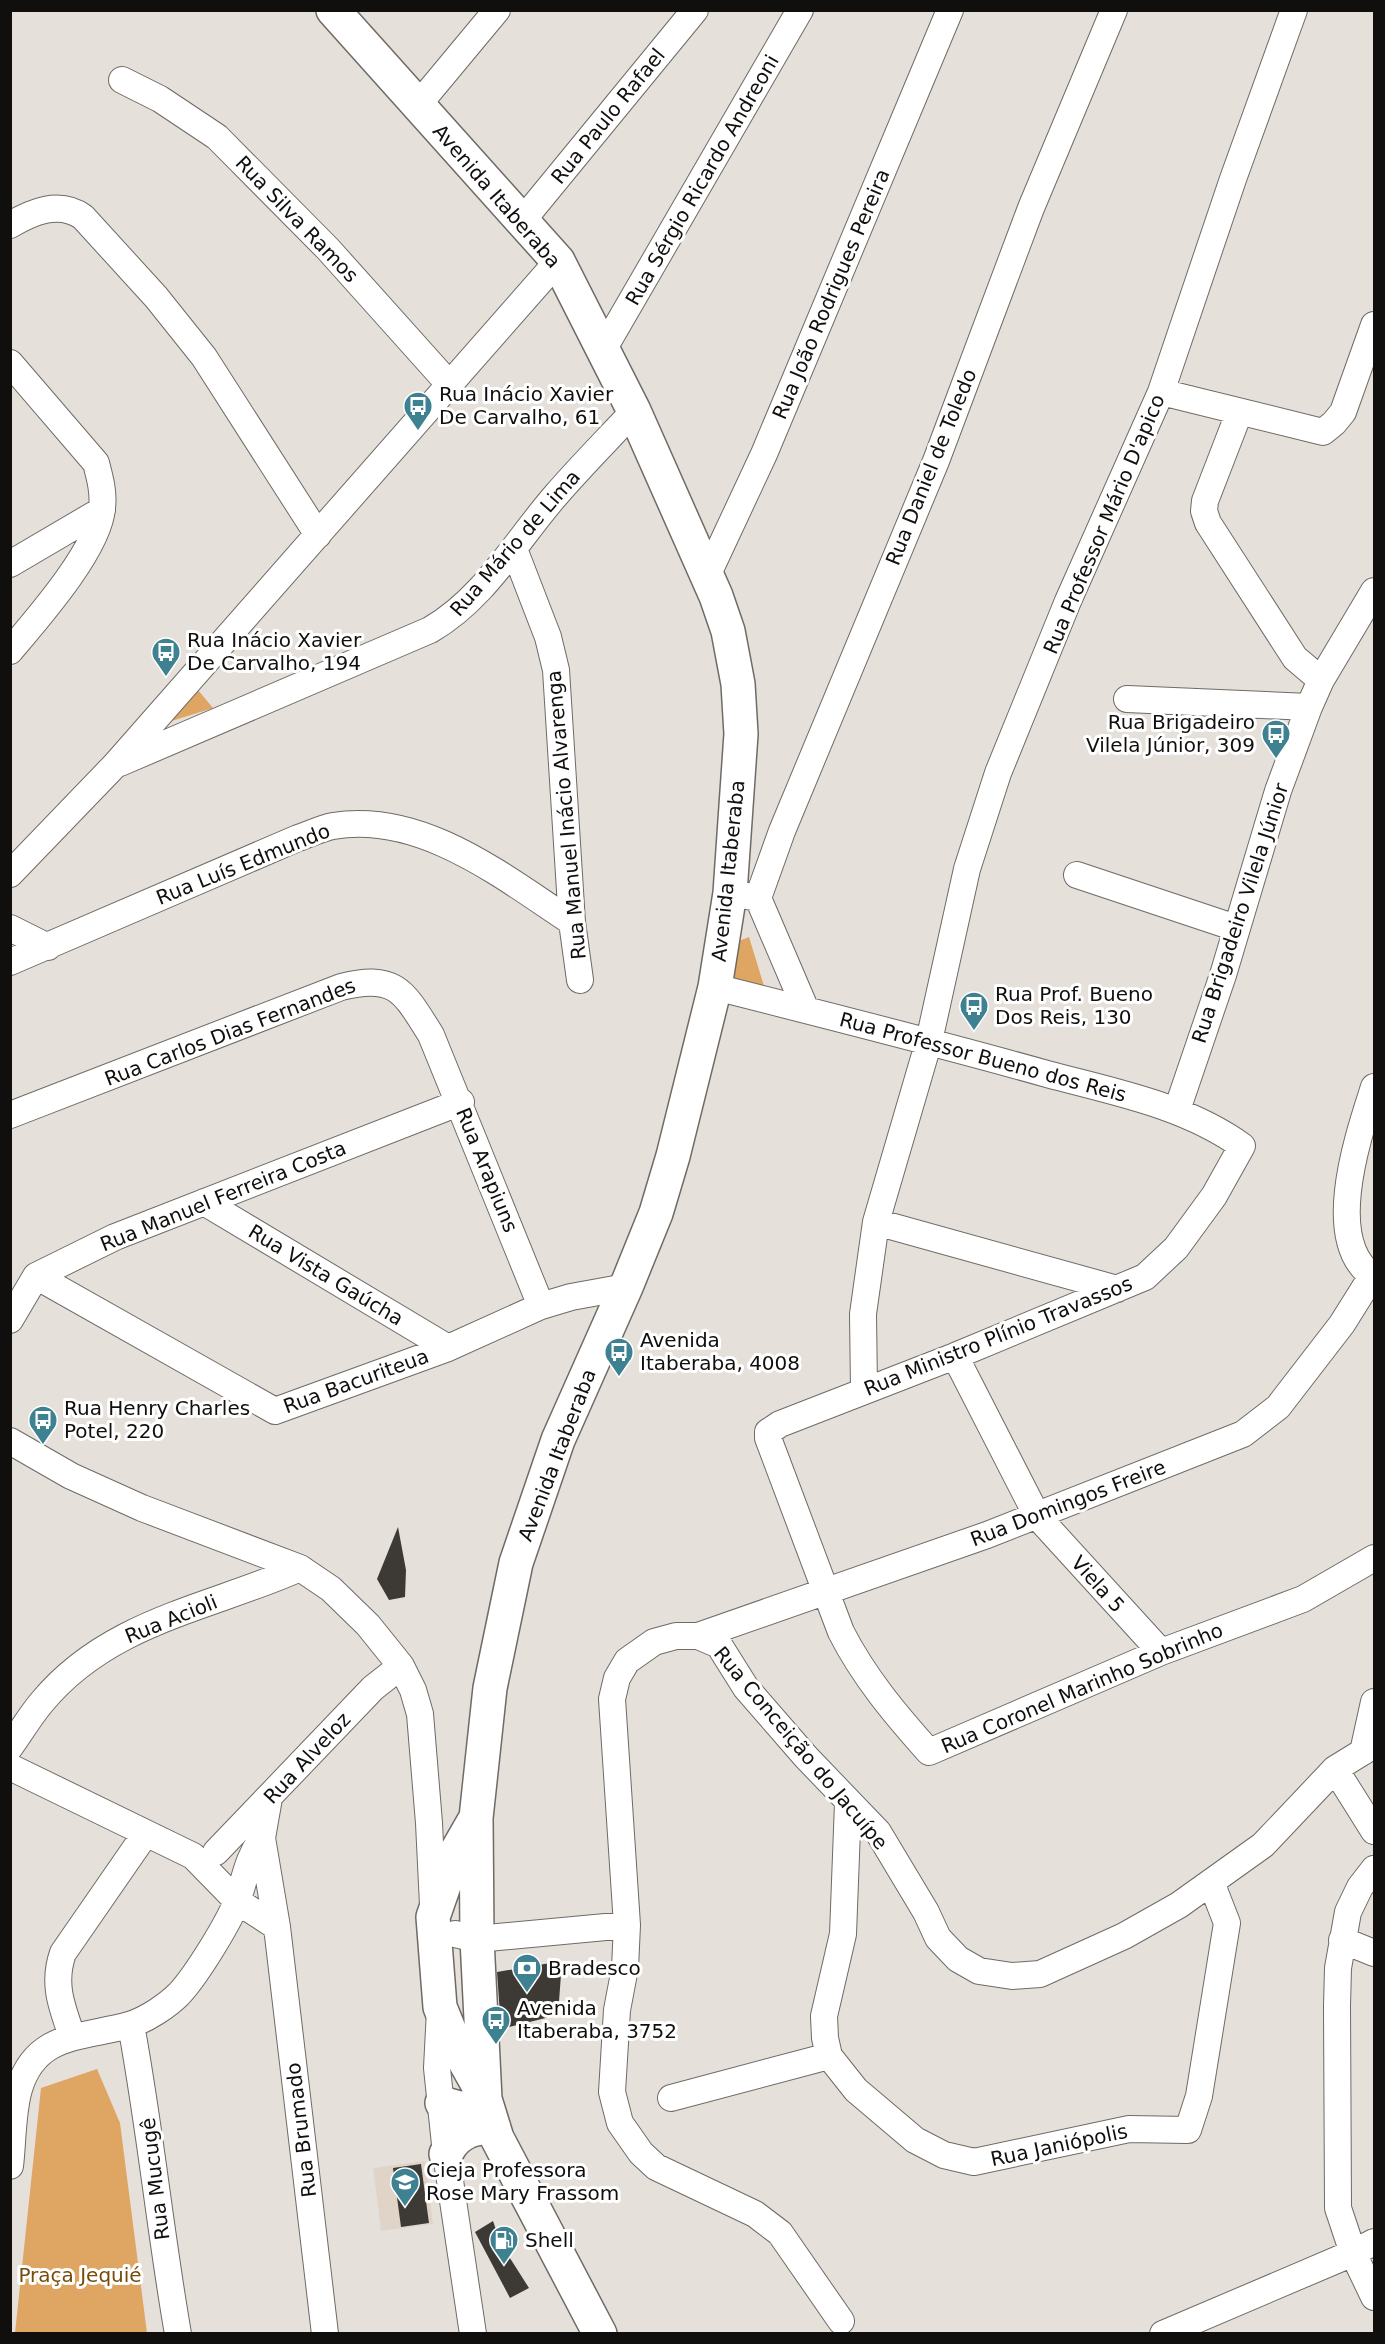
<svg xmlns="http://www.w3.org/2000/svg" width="1385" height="2344" viewBox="0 0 1385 2344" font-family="'DejaVu Sans',sans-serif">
  <rect width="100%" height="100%" fill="#e6e0da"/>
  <path fill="#e0d4c8" d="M425,2161L433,2224L381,2231L373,2168Z"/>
  <path fill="#dea563" d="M182,671L213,708L124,736Z
    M749,937L764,986L723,977L729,945Z
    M97,2069L120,2123L147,2333H15L41,2088Z"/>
  <path fill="#3d3934" d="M398,1527L406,1570L405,1597L389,1600L377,1579Z
    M562,1961L558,2015L501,2029L497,1972Z
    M421,2164L429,2223L401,2227L393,2168Z
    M493,2221L501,2244L529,2288L510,2298L475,2232Z"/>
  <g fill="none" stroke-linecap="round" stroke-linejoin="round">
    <g stroke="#6f6a65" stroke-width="28">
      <path id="minor" d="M122,80L160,99L217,137L328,249L449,384
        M418,105L497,10
        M522,221L695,10
        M10,225C32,212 59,200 83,217L156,297L204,357L318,535
        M603,350L800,10
        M10,363L96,463C100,478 104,493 102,508C99,549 37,619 10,651
        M1161,392L1323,432L1334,423L1343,412L1374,325
        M1239,413L1205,501L1204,511L1208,523L1295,658L1321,680
        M514,549L548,637L556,670L572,922L580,980
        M10,564L102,510
        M707,576L764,454L950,10
        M1127,699L1309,707
        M120,763L430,630C484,599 516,541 556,495C581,466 608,439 634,411
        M10,874L115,765L558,261
        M1077,875L1236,928
        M730,893L758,898L782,831L936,461L1031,208L1114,10
        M758,898L806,1010
        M10,928L48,947
        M10,962L298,838C310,834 322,828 333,826C422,811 503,877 572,922
        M715,987C826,1015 937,1043 1047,1074C1114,1092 1185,1105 1242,1146L1214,1196L1176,1248L1145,1277L955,1356L780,1424L768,1432V1438L841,1632C864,1677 895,1714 929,1752L1161,1652L1303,1599L1374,1558
        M1374,1087C1359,1134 1321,1242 1374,1277
        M1177,1110L1223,975L1278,791L1309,707L1321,680L1374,591
        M10,1115L341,987C396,973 404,992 431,1035L541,1306
        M204,1202L448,1348
        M876,1222L1117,1289
        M36,1276L275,1411L448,1348L541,1306L571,1297L626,1287
        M10,1320L36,1276L115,1237L461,1102
        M955,1356L1037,1516L1161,1652
        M864,1389L863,1314L876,1222L929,1041L967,869L998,773L1068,601L1161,392L1233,179L1294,10
        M10,1441L71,1476L142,1508L300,1568L331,1589L368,1625L401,1666L413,1690L420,1714L429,1823L433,1905
        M698,1636L987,1535L1243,1434L1278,1407L1342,1324L1372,1276
        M10,1747C21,1732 30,1716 42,1702C109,1621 210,1608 300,1568
        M1363,1752L1374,1702
        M10,1767L193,1856L237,1901L277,1927L262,1838L269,1798
        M1335,1769L1374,1831
        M848,1803L843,1934L824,2016L825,2038L829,2056L856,2090L915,2140L944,2155L974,2162L1129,2129L1188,2130L1199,2096L1227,1923L1211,1882
        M216,1852L373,1688L401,1666
        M1374,1869L1360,1887L1348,1912L1338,1968L1337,2006L1338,2208L1353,2253L1374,2297
        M277,1927L325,2334
        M455,1934L477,1939L627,1925
        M1342,1940L1374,1953
        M440,2010L437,2068L446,2154L473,2334
        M131,2025C150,2127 160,2231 178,2334
        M72,2036C62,2007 52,1984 63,1953L146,1833
        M671,2098L829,2056
        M10,2166C13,2142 12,2113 19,2089C36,2032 83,2038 129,2025C146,2020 167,2006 179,1994C196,1976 228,1924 237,1901C246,1877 246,1862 262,1838
        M841,2321L780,2233L755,2214L656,2167L641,2153L620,2123L612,2092L617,2010L625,1968L627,1925L612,1699L617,1678L627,1661L654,1642L676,1636H698L719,1645L746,1688L806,1757L878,1832L926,1912L938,1938L958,1959L979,1971L1012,1976L1040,1974L1124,1936L1179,1905L1263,1845L1335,1769L1374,1745
        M1163,2334L1353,2253L1374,2242"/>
    </g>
    <g stroke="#6f6a65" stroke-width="36">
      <path id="major" d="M333,10L558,261L634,411L716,596L728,631L738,684L741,734L730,893L715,987L673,1156L656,1213L626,1287L558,1440L516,1563L490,1688L476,1818L477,1939L485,2099L497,2138L600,2334
        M474,1821L455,1854L433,1917L440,2007L455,2044L482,2092
        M442,2103L463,2109L485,2099
        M446,2154C455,2134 472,2126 494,2128"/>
    </g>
    <use href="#minor" stroke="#fff" stroke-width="26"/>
    <use href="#major" stroke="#fff" stroke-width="33"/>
  </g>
  <defs>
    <g id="bus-pin" transform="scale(1.5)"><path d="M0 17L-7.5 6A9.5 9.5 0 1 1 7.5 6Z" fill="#3e8291" stroke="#fff"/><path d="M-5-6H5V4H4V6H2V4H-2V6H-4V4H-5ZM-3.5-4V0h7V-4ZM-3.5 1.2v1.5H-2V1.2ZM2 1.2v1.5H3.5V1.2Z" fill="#fff"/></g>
    <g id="bank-pin" transform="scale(1.5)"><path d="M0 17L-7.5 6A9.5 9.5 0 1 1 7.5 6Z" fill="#3e8291" stroke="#fff"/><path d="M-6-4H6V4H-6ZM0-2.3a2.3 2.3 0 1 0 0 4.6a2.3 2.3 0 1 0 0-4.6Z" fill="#fff"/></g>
    <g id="school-pin" transform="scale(1.5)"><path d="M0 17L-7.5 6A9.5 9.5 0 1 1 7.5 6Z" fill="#3e8291" stroke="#fff"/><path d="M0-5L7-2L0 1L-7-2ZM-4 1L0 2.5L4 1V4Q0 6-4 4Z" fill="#fff"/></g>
    <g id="fuel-pin" transform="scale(1.5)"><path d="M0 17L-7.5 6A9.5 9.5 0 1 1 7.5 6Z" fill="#3e8291" stroke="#fff"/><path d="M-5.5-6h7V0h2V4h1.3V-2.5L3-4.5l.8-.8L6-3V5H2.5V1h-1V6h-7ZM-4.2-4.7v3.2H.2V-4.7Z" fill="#fff"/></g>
  </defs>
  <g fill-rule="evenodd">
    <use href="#bus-pin" x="418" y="406"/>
    <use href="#bus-pin" x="166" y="652"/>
    <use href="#bus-pin" x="1276" y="734"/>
    <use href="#bus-pin" x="974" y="1006"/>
    <use href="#bus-pin" x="619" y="1352"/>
    <use href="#bus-pin" x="43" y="1420"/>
    <use href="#bank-pin" x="527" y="1968"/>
    <use href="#bus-pin" x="496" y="2020"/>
    <use href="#school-pin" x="405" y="2182"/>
    <use href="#fuel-pin" x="504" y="2240"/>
  </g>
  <g text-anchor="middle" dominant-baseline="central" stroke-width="6" stroke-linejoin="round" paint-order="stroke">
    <g font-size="20" fill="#110f0d" stroke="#fff">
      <text transform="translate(608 116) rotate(-51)">Rua Paulo Rafael</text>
      <text transform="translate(702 180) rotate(-60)">Rua Sérgio Ricardo Andreoni</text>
      <text transform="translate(497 196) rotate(49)">Avenida Itaberaba</text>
      <text transform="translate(297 219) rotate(46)">Rua Silva Ramos</text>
      <text transform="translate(831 294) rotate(-67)">Rua João Rodrigues Pereira</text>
      <text transform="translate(931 467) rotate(-68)">Rua Daniel de Toledo</text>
      <text transform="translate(1104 524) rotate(-67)">Rua Professor Mário D'apico</text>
      <text transform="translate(515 543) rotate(-49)">Rua Mário de Lima</text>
      <text transform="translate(566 815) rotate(-95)">Rua Manuel Inácio Alvarenga</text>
      <text transform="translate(243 864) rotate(-22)">Rua Luís Edmundo</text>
      <text transform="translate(728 871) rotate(-84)">Avenida Itaberaba</text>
      <text transform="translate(1240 913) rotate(-72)">Rua Brigadeiro Vilela Júnior</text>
      <text transform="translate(230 1032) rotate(-21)">Rua Carlos Dias Fernandes</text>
      <text transform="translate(983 1057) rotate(15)">Rua Professor Bueno dos Reis</text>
      <text transform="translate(487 1170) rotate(68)">Rua Arapiuns</text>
      <text transform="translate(223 1196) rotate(-22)">Rua Manuel Ferreira Costa</text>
      <text transform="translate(326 1275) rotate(31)">Rua Vista Gaúcha</text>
      <text transform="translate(998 1336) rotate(-22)">Rua Ministro Plínio Travassos</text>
      <text transform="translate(356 1381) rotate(-20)">Rua Bacuriteua</text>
      <text transform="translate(557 1455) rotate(-69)">Avenida Itaberaba</text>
      <text transform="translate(1068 1503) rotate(-21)">Rua Domingos Freire</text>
      <text transform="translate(1098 1584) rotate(48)">Viela 5</text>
      <text transform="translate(171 1619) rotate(-22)">Rua Acioli</text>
      <text transform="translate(1082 1688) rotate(-23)">Rua Coronel Marinho Sobrinho</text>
      <text transform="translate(801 1748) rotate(50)">Rua Conceição do Jacuípe</text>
      <text transform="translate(307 1758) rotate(-47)">Rua Alveloz</text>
      <text transform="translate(301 2130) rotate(-97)">Rua Brumado</text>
      <text transform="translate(1059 2145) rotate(-12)">Rua Janiópolis</text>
      <text transform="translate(155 2179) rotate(-97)">Rua Mucugê</text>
    </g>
    <g font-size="20" fill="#110f0d" stroke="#fff" text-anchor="start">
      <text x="439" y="394">Rua Inácio Xavier<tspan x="439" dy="23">De Carvalho, 61</tspan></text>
      <text x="187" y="640">Rua Inácio Xavier<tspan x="187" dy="23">De Carvalho, 194</tspan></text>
      <text x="1255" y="722" text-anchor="end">Rua Brigadeiro<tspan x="1255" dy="23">Vilela Júnior, 309</tspan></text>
      <text x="995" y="994">Rua Prof. Bueno<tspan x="995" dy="23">Dos Reis, 130</tspan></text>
      <text x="640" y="1340">Avenida<tspan x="640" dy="23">Itaberaba, 4008</tspan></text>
      <text x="64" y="1408">Rua Henry Charles<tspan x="64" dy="23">Potel, 220</tspan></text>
      <text x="548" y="1968">Bradesco</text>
      <text x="517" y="2008">Avenida<tspan x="517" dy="23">Itaberaba, 3752</tspan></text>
      <text x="426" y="2170">Cieja Professora<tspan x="426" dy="23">Rose Mary Frassom</tspan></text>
      <text x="525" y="2240">Shell</text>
    </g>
    <g font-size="20" fill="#774b0a" stroke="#fff">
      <text x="80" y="2275">Praça Jequié</text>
    </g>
  </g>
  <rect width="1385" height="2344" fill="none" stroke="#110f0d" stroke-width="24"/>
</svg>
